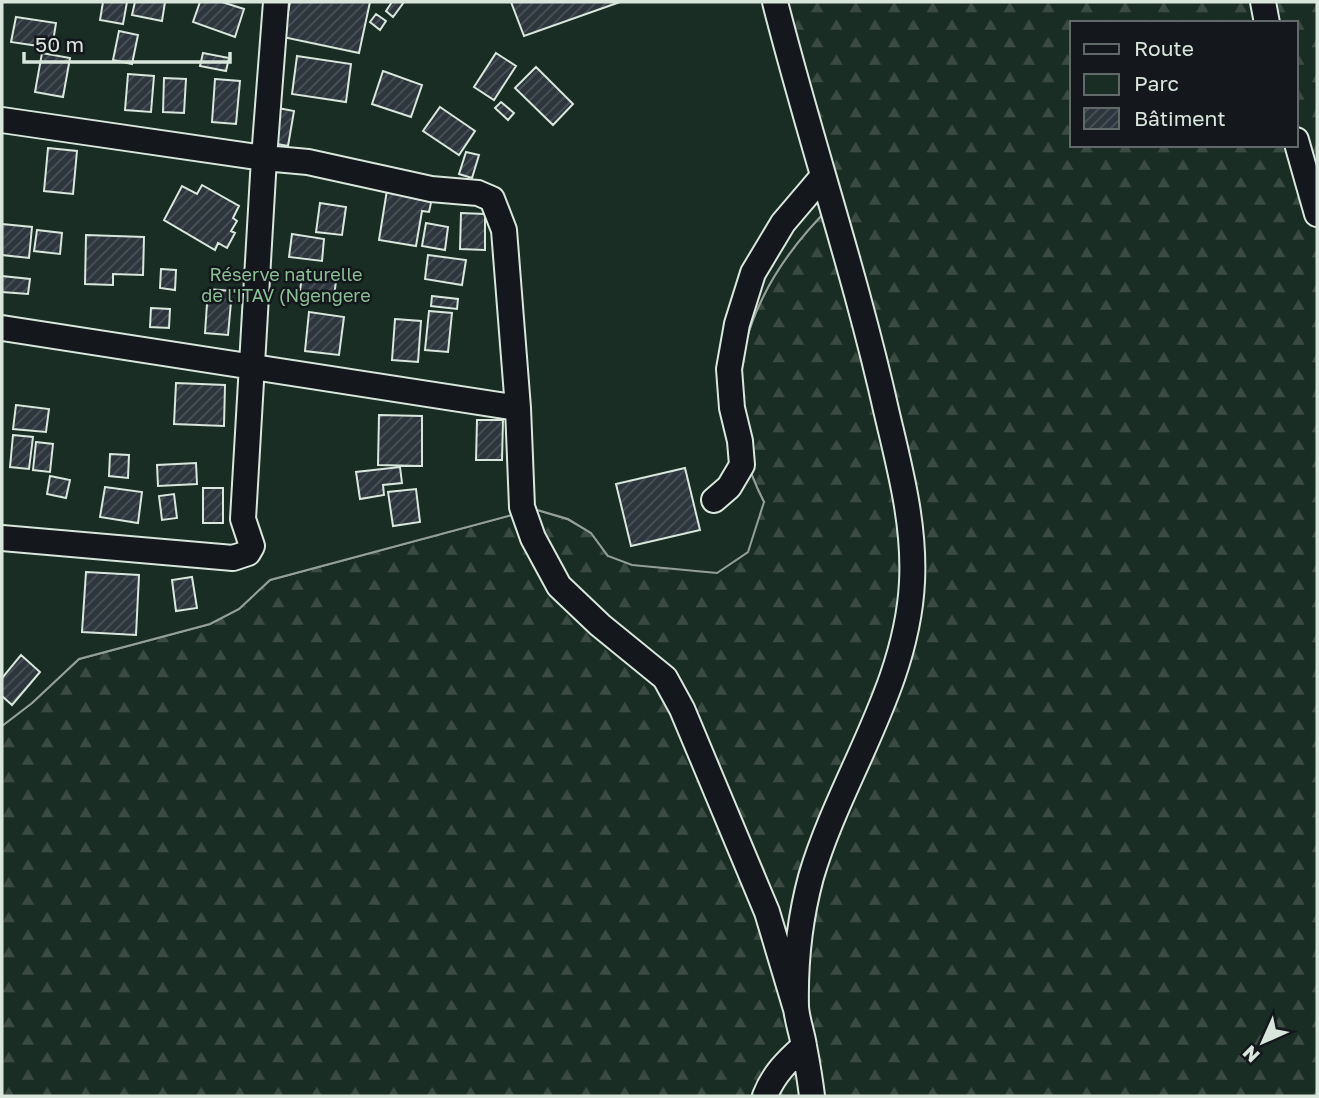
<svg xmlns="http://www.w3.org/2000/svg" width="1319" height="1098" viewBox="0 0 1319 1098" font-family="'Golos Text',sans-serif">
  <defs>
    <pattern id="forest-firs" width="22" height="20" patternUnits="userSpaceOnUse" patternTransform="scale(1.75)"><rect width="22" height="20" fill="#1a2d24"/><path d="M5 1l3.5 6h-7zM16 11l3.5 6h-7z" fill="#3b4b43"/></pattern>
    <pattern id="building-hatch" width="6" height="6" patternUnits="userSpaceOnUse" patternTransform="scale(1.75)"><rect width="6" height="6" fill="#2c363c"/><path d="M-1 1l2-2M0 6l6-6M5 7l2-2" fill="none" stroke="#4a5358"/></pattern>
  </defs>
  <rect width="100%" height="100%" fill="#14181c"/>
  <path fill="url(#forest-firs)" stroke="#939e99" stroke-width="2" fill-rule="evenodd" d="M777,2H1317V1096H2V726L32,703L79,659L210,624L239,609L270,580L534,509L567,519L591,533L608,556L764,502C707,392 749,286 832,205ZM1072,23H1296V145H1072Z"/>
  <path fill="#1a2d24" stroke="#939e99" stroke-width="2" d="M2,2H777L832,205C749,286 707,392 764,502L748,552L717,573L632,565L608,556L591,533L568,519L534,509L270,580L239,609L210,624L79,659L32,703L2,726Z"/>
  <path fill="url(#building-hatch)" stroke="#d8e6dc" stroke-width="2" d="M103,2H127L123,24L100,20Z
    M135,2H165L162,21L132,15Z
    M200,2H222L244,9L235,37L193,22Z
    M290,2H370L359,53L283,37Z
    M392,2H404L393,17L386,11Z
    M511,2H620L524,36Z
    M376,14L386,21L380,30L370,22Z
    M16,17L56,23L52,48L11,42Z
    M119,31L138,35L132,64L113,60Z
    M42,53L70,58L63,97L35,92Z
    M203,53L229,58L226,71L200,66Z
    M496,53L516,66L494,100L474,87Z
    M297,56L351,64L346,102L292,94Z
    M536,67L573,104L553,125L515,88Z
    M383,71L422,85L411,117L372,104Z
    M128,74L154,76L151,112L125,110Z
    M164,78L186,79L184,113L163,112Z
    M215,79L240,81L236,124L212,122Z
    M501,102L514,113L508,120L495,108Z
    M440,107L475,131L459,155L423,131Z
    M278,108L294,111L288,146L272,143Z
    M48,148L77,151L73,194L44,191Z
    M466,152L479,155L472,178L459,174Z
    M202,185L239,206L233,218L237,221L231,231L235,233L227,248L218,243L215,250L164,220L182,186L197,194Z
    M387,190L432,198L429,212L422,211L416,246L379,240Z
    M320,203L346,207L342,235L316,232Z
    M461,213L485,214V250L460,249Z
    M426,223L448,227L445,250L422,246Z
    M2,224L32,227L29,258L2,255Z
    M37,230L62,233L60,254L34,251Z
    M292,234L324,239L322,261L289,257Z
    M86,235L144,237L143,275L113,274V285L85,284Z
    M428,255L466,260L462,285L425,279Z
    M161,269L176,270L175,290L160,288Z
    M303,270L337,275L333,302L299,297Z
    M2,276L30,279L28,294L2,292Z
    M208,289L232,291L228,335L205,333Z
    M432,296L458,299L457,309L431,306Z
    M151,308L170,309L169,328L150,327Z
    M429,311L452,313L448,352L425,350Z
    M309,312L344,317L339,355L305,351Z
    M395,319L421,321L418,362L392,360Z
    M176,383L225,385L224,426L174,424Z
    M16,405L49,409L46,432L13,429Z
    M379,415L422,416V466L378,465Z
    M477,420H503L502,460H476Z
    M13,435L33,437L29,469L10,467Z
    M36,442L53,444L50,472L33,470Z
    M110,454L129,455L128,478L109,476Z
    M196,463L197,484L158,486L157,465Z
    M400,467L402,483L383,485L384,495L360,499L356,472Z
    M685,468L700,530L631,546L616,484Z
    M50,476L70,480L66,498L47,494Z
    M105,487L142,492L138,523L100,517Z
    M203,488H223V523H203Z
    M416,489L420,522L393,526L388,492Z
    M174,494L177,518L162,520L159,496Z
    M86,572L139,575L136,635L82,632Z
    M192,577L197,608L176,611L172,580Z
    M21,655L40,672L12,705L2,696V678Z"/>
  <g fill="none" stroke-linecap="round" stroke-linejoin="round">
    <g stroke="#d8e6dc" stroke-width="28">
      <path id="street" d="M775,2C810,140 856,275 887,414C900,469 915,525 912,582C907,688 840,778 811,877C800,918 795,964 796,1007C797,1020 802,1033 804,1046C807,1062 810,1079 812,1096
        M1263,2L1267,23
        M2,120L264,158L308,162L431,189L478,193L492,199L504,230L518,408L522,507L533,538L559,586L600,625L665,678L682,709L767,912L796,1009
        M1296,140L1317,214
        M2,328L518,408
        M714,500L729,487L742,465L740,441L732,408L729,369L737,324L753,273L783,223L823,176
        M2,538L233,558L248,553L252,546L243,519L264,158L276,2
        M765,1096C773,1075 787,1061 804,1046"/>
    </g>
    <use href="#street" stroke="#14181c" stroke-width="24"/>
  </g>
  <g text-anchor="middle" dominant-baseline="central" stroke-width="5" stroke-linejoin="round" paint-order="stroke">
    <g font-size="18" fill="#8ac095" stroke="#14181c">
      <text x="286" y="274">Réserve naturelle<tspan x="286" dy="21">de l'ITAV (Ngengere</tspan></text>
    </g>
  </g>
  <rect width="1319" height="1098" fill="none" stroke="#d8e6dc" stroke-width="7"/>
  <rect x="1070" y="21" width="228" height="126" fill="#14181c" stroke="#626a69" stroke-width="2"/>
  <rect x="1084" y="44" width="35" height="10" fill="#14181c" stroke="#626a69" stroke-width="2"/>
  <text x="1134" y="56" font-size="21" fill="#d8e6dc">Route</text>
  <rect x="1084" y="74" width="35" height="21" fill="#1a2d24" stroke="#626a69" stroke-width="2"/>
  <text x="1134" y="91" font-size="21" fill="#d8e6dc">Parc</text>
  <rect x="1084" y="108" width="35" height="21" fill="url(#building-hatch)" stroke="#626a69" stroke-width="2"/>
  <text x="1134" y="126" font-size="21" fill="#d8e6dc">Bâtiment</text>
  <g transform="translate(1263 1042) rotate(225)" stroke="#14181c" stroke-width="5" paint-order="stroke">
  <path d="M0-5L12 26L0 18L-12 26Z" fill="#d8e6dc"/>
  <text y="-10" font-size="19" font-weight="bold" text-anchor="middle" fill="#d8e6dc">N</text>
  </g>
  <path d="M24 52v10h206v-10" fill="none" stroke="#d8e6dc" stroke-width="3.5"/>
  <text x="35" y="52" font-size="21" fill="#d8e6dc" stroke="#14181c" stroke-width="5" paint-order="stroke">50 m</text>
</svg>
